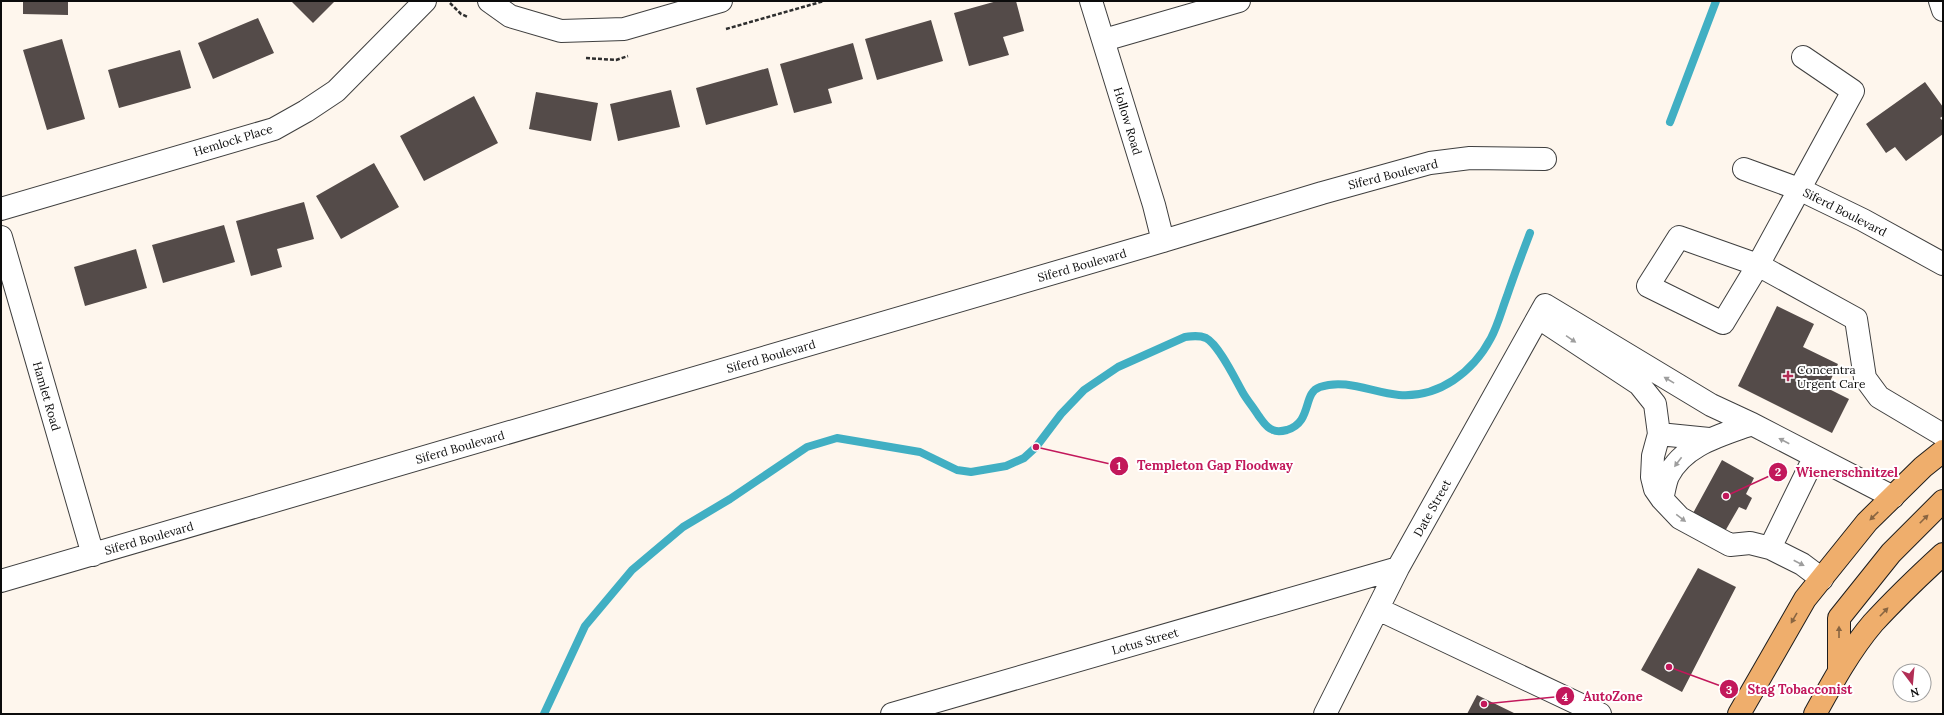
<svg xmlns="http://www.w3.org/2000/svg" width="1944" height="715" viewBox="0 0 1944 715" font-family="Lora,serif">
  <rect width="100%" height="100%" fill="#fef6ed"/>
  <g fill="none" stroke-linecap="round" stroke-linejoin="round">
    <path stroke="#41afc3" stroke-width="8" d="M1670,122L1716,1
      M544,714L585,626L632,570L683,527L730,499L807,447L837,438L920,452L957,470L971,472L1006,466L1024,458L1036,447L1061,414L1084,390L1118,367L1185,337C1192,336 1199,335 1206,338C1219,345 1235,379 1243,393C1247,400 1253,407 1258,415C1262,420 1266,428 1273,430C1277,432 1283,431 1287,430C1313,422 1302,393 1320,387C1346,378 1373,393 1399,395C1439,398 1473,372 1491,338C1498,325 1502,309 1507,296C1514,275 1522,254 1530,233"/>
  </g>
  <path fill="#544b49" d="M23,1H68V15L23,14Z
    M291,1H335L313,23Z
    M997,1H1016L1024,31L1003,37L1009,55L969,66L954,13Z
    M258,18L274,53L213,79L198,43Z
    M931,20L943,61L877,80L865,39Z
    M62,39L85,119L47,130L23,50Z
    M853,43L863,79L828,89L832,103L794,113L780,64Z
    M180,50L191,88L119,108L108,70Z
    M768,68L778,105L706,125L696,88Z
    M1925,82L1943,107V116L1940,118L1943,121V134L1906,161L1895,147L1886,153L1866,124Z
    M671,90L680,127L618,141L610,104Z
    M536,92L598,103L591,141L529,129Z
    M474,96L498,143L424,181L400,136Z
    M374,163L399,207L341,239L316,196Z
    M304,202L314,239L277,249L282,267L251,276L236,221Z
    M224,225L235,262L163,283L152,245Z
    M136,249L147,288L85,306L74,267Z
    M1777,306L1814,324L1803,347L1838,364L1827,388L1849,399L1832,433L1738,386Z
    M1722,460L1754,478L1746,494L1752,498L1746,510L1739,507L1724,533L1692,515Z
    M1698,568L1736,587L1682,692L1641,670Z
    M1477,695L1516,714H1467Z"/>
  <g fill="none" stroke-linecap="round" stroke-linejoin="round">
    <g stroke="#3f3f3f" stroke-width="24">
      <path id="minor" d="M489,1L510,16L561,31L624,29L721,1
        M1091,1L1154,205L1163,241
        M1940,1L1943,10
        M1104,40L1239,1
        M1803,57L1853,91L1758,265L1856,319L1865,378L1879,397L1943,435
        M1744,169L1799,189L1863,220L1943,264
        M1,209L274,129L306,111L336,91L425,1
        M1,237L93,555
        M1679,237L1758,265L1723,323L1648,286Z
        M1539,318L1639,384L1655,404L1659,434L1653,456L1652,477L1655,489L1662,499L1680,518L1730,545L1750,543L1770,548L1802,564L1822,579
        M1659,434L1709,439
        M1662,499C1664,492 1665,483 1668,476C1684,444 1722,435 1752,424
        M1770,548L1814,458
        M1,581L1163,241L1322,193L1430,163L1470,158L1545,159
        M1378,609L1600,714
        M892,714L1398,568
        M1325,714L1398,568L1545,305L1711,405L1752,424L1893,497"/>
    </g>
    <g stroke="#1d1d1d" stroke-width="24">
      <path id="major" d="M1839,671V618L1891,553L1943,501
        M1739,714L1805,599L1867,522L1923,467L1943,451
        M1815,714C1832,683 1850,650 1873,623C1895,599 1919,576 1943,554"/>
    </g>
    <path stroke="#2e2e2e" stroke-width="2.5" stroke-dasharray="4 2" stroke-linecap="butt" d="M450,3L461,14L468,17
      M726,29L824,1
      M586,58L616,60L628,56"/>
    <use href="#minor" stroke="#fff" stroke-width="22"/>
    <use href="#major" stroke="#efae6c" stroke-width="22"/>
  </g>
  <defs><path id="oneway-solid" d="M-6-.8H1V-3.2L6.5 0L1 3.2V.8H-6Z"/></defs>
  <g fill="#9e9e9e">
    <use href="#oneway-solid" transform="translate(1571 339) rotate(34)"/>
    <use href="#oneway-solid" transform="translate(1669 380) rotate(-149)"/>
    <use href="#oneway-solid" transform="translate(1784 441) rotate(-152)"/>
    <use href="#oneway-solid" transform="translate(1678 462) rotate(127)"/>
    <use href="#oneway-solid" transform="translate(1681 518) rotate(37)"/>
    <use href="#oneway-solid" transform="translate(1799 563) rotate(27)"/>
  </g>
  <g fill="#896541">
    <use href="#oneway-solid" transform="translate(1874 516) rotate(136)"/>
    <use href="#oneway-solid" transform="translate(1924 519) rotate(-45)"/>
    <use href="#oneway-solid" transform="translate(1884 612) rotate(-46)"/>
    <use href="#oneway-solid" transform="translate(1794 618) rotate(120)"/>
    <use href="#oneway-solid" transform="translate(1839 632) rotate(-90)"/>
  </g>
  <path fill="#b22e55" stroke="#fff" stroke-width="1.5" d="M1786 370h4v4h4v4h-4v4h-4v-4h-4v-4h4z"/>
  <g text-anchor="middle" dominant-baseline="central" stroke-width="4" stroke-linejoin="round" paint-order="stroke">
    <g font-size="12" fill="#0c0c0c" stroke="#fff">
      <text transform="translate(1128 121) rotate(73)">Hollow Road</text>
      <text transform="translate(233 140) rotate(-17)">Hemlock Place</text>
      <text transform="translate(1393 174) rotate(-14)">Siferd Boulevard</text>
      <text transform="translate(1845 212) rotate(27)">Siferd Boulevard</text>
      <text transform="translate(1082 265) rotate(-16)">Siferd Boulevard</text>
      <text transform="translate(771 356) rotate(-16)">Siferd Boulevard</text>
      <text transform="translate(47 396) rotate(74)">Hamlet Road</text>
      <text transform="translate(460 447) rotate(-16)">Siferd Boulevard</text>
      <text transform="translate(1432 508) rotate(-61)">Date Street</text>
      <text transform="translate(149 538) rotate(-16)">Siferd Boulevard</text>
      <text transform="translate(1145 641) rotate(-16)">Lotus Street</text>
    </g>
    <g font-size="12" fill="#0c0c0c" stroke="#fff" text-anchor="start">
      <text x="1797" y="369">Concentra<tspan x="1797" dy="14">Urgent Care</tspan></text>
    </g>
  </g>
  <path fill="none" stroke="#c2185b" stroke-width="1.5" d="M1036 447L1119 466M1726 496L1778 472M1669 667L1729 689M1484 704L1565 696"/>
  <g fill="#c2185b" stroke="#fff" stroke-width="1.5">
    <circle cx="1036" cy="447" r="4"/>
    <circle cx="1726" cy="496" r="4"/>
    <circle cx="1669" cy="667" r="4"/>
    <circle cx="1484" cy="704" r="4"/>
    <circle cx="1119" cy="466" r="10"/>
    <circle cx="1778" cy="472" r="10"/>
    <circle cx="1729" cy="689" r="10"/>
    <circle cx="1565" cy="696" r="10"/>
  </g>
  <g font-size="12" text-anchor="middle" font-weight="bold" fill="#fff">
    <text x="1119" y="470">1</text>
    <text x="1778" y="476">2</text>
    <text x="1729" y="694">3</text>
    <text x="1565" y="701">4</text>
  </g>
  <g font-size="13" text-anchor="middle" font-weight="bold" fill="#c2185b" stroke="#fff" stroke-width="4" stroke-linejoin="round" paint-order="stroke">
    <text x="1215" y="470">Templeton Gap Floodway</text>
    <text x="1847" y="477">Wienerschnitzel</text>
    <text x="1800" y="694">Stag Tobacconist</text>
    <text x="1613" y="701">AutoZone</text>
  </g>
  <rect width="1944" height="715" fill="none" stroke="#0c0c0c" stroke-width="4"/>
  <g transform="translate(1912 683) rotate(164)"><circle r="19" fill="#ffffff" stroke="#9e9e9e"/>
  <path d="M0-3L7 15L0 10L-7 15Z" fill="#b22e55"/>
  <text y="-6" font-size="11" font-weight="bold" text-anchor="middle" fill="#0c0c0c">N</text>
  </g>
</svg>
